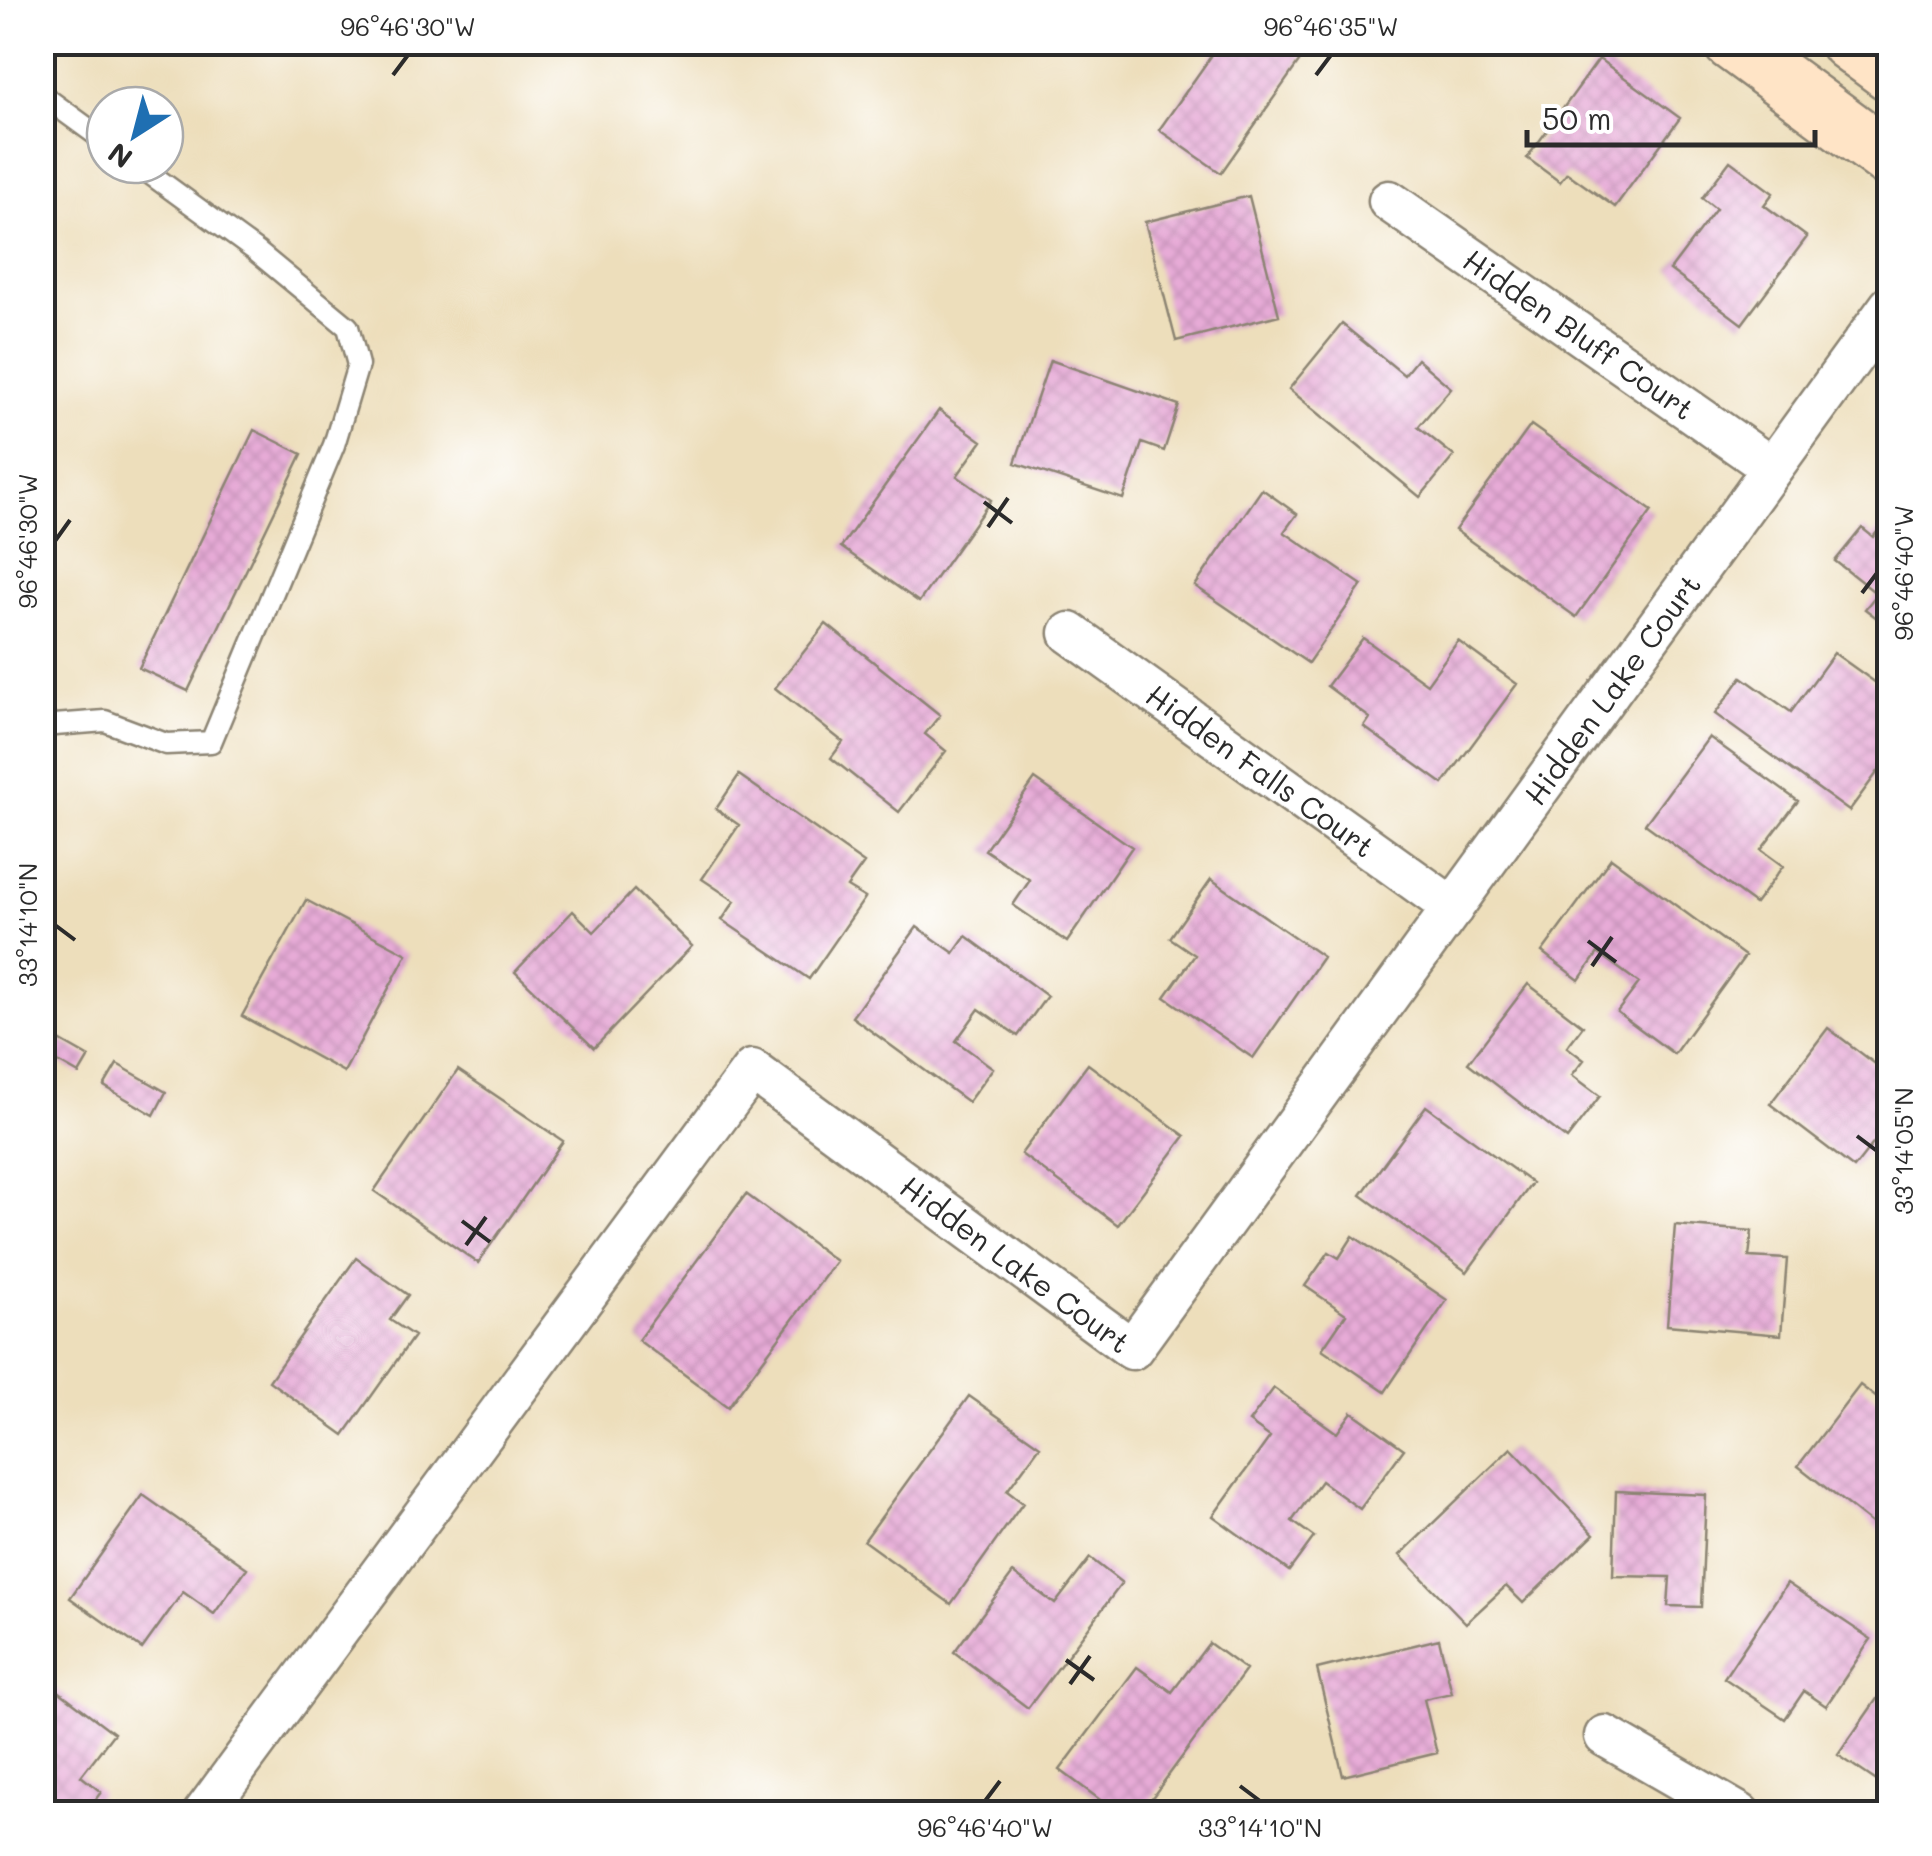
<svg xmlns="http://www.w3.org/2000/svg" width="1932" height="1856" viewBox="0 0 1932 1856" font-family="Mali,sans-serif">
  <defs>
    <pattern id="building-cross-hatch" width="8" height="8" patternUnits="userSpaceOnUse" patternTransform="scale(2.5)"><rect width="8" height="8" fill="#e7abd7"/><path d="M0 0l8 8M0 8l8-8" fill="none" stroke="#c693b9"/></pattern>
  </defs>
  <rect width="100%" height="100%" fill="#fff"/>
  <filter id="ink" filterUnits="userSpaceOnUse"><feTurbulence type="fractalNoise" baseFrequency=".01" numOctaves="2"/><feDisplacementMap in="SourceGraphic" scale="20" xChannelSelector="R" yChannelSelector="G"/><feConvolveMatrix kernelMatrix="1 2 1 2 8 2 1 2 1" color-interpolation-filters="sRGB"/></filter>
  <filter id="wash" filterUnits="userSpaceOnUse"><feTurbulence type="fractalNoise" baseFrequency=".0048" numOctaves="4" result="noise"/><feDisplacementMap in="SourceGraphic" scale="40" xChannelSelector="R" yChannelSelector="G"/><feGaussianBlur stdDeviation="2.25" result="paint"/><feColorMatrix in="noise" values="0 0 0 0 0 0 0 0 0 0 0 0 0 0 0 0 0 1.4 0 .05"/><feComposite in="paint" operator="in"/></filter>
  <g filter="url(#wash)">
    <rect width="100%" height="100%" fill="#eddebb"/>
    <g id="blocks">
      <path fill="url(#building-cross-hatch)" d="M1221,42H1313L1221,173L1159,130Z
        M1599,59L1680,118L1615,207L1567,173L1560,182L1527,158Z
        M1730,161L1773,193L1764,205L1807,237L1742,324L1670,270L1716,209L1702,198Z
        M1249,196L1279,315L1176,341L1145,222Z
        M1342,324L1404,375L1417,359L1451,388L1418,427L1454,456L1420,497L1289,389Z
        M1050,360L1179,405L1164,451L1142,443L1123,499L1015,463Z
        M939,410L982,441L957,476L991,500L919,602L841,547Z
        M1531,425L1652,511L1576,617L1455,530Z
        M254,430L302,454L188,691L139,668Z
        M1262,489L1297,514L1284,532L1362,585L1308,663L1195,586Z
        M1890,516V628L1865,609L1877,594L1835,561L1862,528L1873,537Z
        M826,624L940,715L925,734L946,751L899,812L831,758L843,742L775,688Z
        M1363,638L1427,684L1458,641L1517,684L1443,784L1364,727L1370,718L1327,686Z
        M1834,653L1890,693V755L1849,811L1715,714L1742,677L1791,712Z
        M1709,737L1798,801L1761,850L1783,866L1755,904L1645,824Z
        M739,775L864,863L847,887L865,898L809,979L722,920L735,901L702,879L739,825L716,809Z
        M1035,779L1132,847L1067,942L1013,905L1030,880L985,850Z
        M1611,858L1745,956L1674,1054L1617,1012L1639,983L1598,953L1579,980L1542,952Z
        M1211,879L1323,957L1253,1058L1165,997L1195,955L1170,938Z
        M634,890L692,946L594,1048L515,972L573,911L594,932Z
        M306,900L407,954L344,1072L242,1016Z
        M917,927L954,953L966,936L1047,996L1018,1036L979,1009L956,1041L993,1068L968,1102L852,1017Z
        M1528,984L1583,1026L1567,1047L1584,1060L1572,1075L1600,1096L1567,1139L1468,1063Z
        M1828,1028L1890,1075V1122L1854,1168L1770,1104Z
        M47,1033L89,1057L79,1074L42,1053V1041Z
        M117,1064L166,1092L154,1115L104,1086Z
        M1088,1064L1185,1136L1118,1225L1021,1154Z
        M458,1070L563,1141L478,1263L374,1191Z
        M1426,1106L1532,1183L1467,1272L1361,1195Z
        M746,1194L836,1261L728,1407L638,1340Z
        M1675,1225L1752,1231L1749,1257L1787,1259L1781,1335L1667,1325Z
        M1353,1236L1447,1300L1385,1392L1322,1349L1346,1314L1305,1286L1329,1252L1339,1258Z
        M356,1258L408,1295L390,1320L414,1336L344,1435L269,1381Z
        M1860,1385L1890,1408V1519L1881,1531L1798,1466Z
        M1274,1388L1337,1433L1352,1412L1404,1449L1360,1509L1321,1481L1292,1521L1314,1537L1289,1571L1213,1516L1270,1437L1249,1422Z
        M969,1396L1040,1446L1007,1491L1023,1503L951,1604L864,1541Z
        M1511,1448L1594,1534L1523,1603L1506,1586L1466,1623L1400,1555Z
        M1616,1491L1706,1495L1701,1607L1668,1606L1670,1577L1613,1576Z
        M143,1495L247,1568L214,1614L183,1592L142,1649L70,1598Z
        M1090,1558L1122,1583L1028,1708L954,1652L1013,1573L1055,1604Z
        M1787,1583L1871,1639L1826,1706L1804,1691L1785,1719L1724,1678Z
        M1439,1639L1452,1693L1424,1699L1437,1753L1343,1776L1317,1669Z
        M1209,1643L1246,1670L1140,1814H1119L1060,1770L1137,1667L1172,1692Z
        M1890,1680V1790L1838,1755Z
        M53,1687L114,1733L81,1776L101,1792L85,1814H42V1701Z"/>
    </g>
  </g>
  <g filter="url(#ink)">
    <use href="#blocks" fill-opacity="0" stroke="#8c8473" stroke-width="2.5"/>
    <g fill="none" stroke-linecap="round" stroke-linejoin="round">
      <g stroke="#8c8473" stroke-width="25">
        <path id="service" d="M42,95L105,141
          M42,726L105,721L166,744L211,742L334,445L358,365L348,327L256,251L138,165"/>
      </g>
      <g stroke="#8c8473" stroke-width="45">
        <g id="minor">
          <path id="s1" d="M1389,201L1772,468"/>
          <path id="s2" d="M1070,633L1453,908"/>
          <path d="M1605,1736L1740,1814"/>
          <path id="s3" d="M203,1814L752,1070L1132,1349L1890,306"/>
        </g>
      </g>
      <g stroke="#8c8473" stroke-width="60">
        <path id="secondary" d="M1731,42L1890,159
          M1848,42L1890,73"/>
      </g>
      <use href="#service" stroke="#fff" stroke-width="20"/>
      <use href="#minor" stroke="#fff" stroke-width="40"/>
      <use href="#secondary" stroke="#ffe4c6" stroke-width="55"/>
    </g>
  </g>
  <path fill="none" stroke="#2b2b2b" stroke-width="4" d="M393,75L408,55M1316,75L1331,55M984,502L1012,523M988,527L1008,498M55,541L70,520M1862,593L1877,573M55,925L75,940M1588,941L1616,962M1592,966L1612,937M1857,1136L1877,1151M462,1221L490,1242M466,1245L486,1217M1066,1660L1094,1680M1070,1684L1090,1656M1240,1786L1260,1801M985,1801L1000,1781"/>
  <g text-anchor="middle" dominant-baseline="central" stroke-width="10" stroke-linejoin="round" paint-order="stroke">
    <g font-size="30" fill="#2b2b2b" stroke="#fff">
      <text stroke="none"><textPath href="#s1" startOffset="232">Hidden Bluff Court</textPath></text>
      <text stroke="none"><textPath href="#s3" startOffset="2212">Hidden Lake Court</textPath></text>
      <text stroke="none"><textPath href="#s2" startOffset="235">Hidden Falls Court</textPath></text>
      <text stroke="none"><textPath href="#s3" startOffset="1252">Hidden Lake Court</textPath></text>
    </g>
  </g>
  <rect width="1932" height="1856" fill="none" stroke="#fff" stroke-width="110"/>
  <g transform="translate(135 135) rotate(216)"><circle r="48" fill="#ffffff" stroke="#aaaaaa" stroke-width="2.5"/>
  <path d="M0-8L18 38L0 25L-18 38Z" fill="#1f6fb2"/>
  <text y="-15" font-size="28" font-weight="bold" text-anchor="middle" fill="#2b2b2b">N</text>
  </g>
  <path d="M1527 130v15h288v-15" fill="none" stroke="#2b2b2b" stroke-width="5"/>
  <text x="1542" y="130" font-size="30" fill="#2b2b2b" stroke="#ffffff" stroke-width="8" paint-order="stroke">50 m</text>
  <rect x="55" y="55" width="1822" height="1746" fill="none" stroke="#2b2b2b" stroke-width="4"/>
  <g font-size="25" text-anchor="middle" fill="#2b2b2b">
    <text x="408" y="36">96°46'30"W</text>
    <text x="1331" y="36">96°46'35"W</text>
    <text transform="translate(28 541) rotate(-90)" y="9">96°46'30"W</text>
    <text transform="translate(1904 573) rotate(-90)" y="9">96°46'40"W</text>
    <text transform="translate(28 925) rotate(-90)" y="9">33°14'10"N</text>
    <text transform="translate(1904 1151) rotate(-90)" y="9">33°14'05"N</text>
    <text x="985" y="1837">96°46'40"W</text>
    <text x="1260" y="1837">33°14'10"N</text>
  </g>
</svg>
